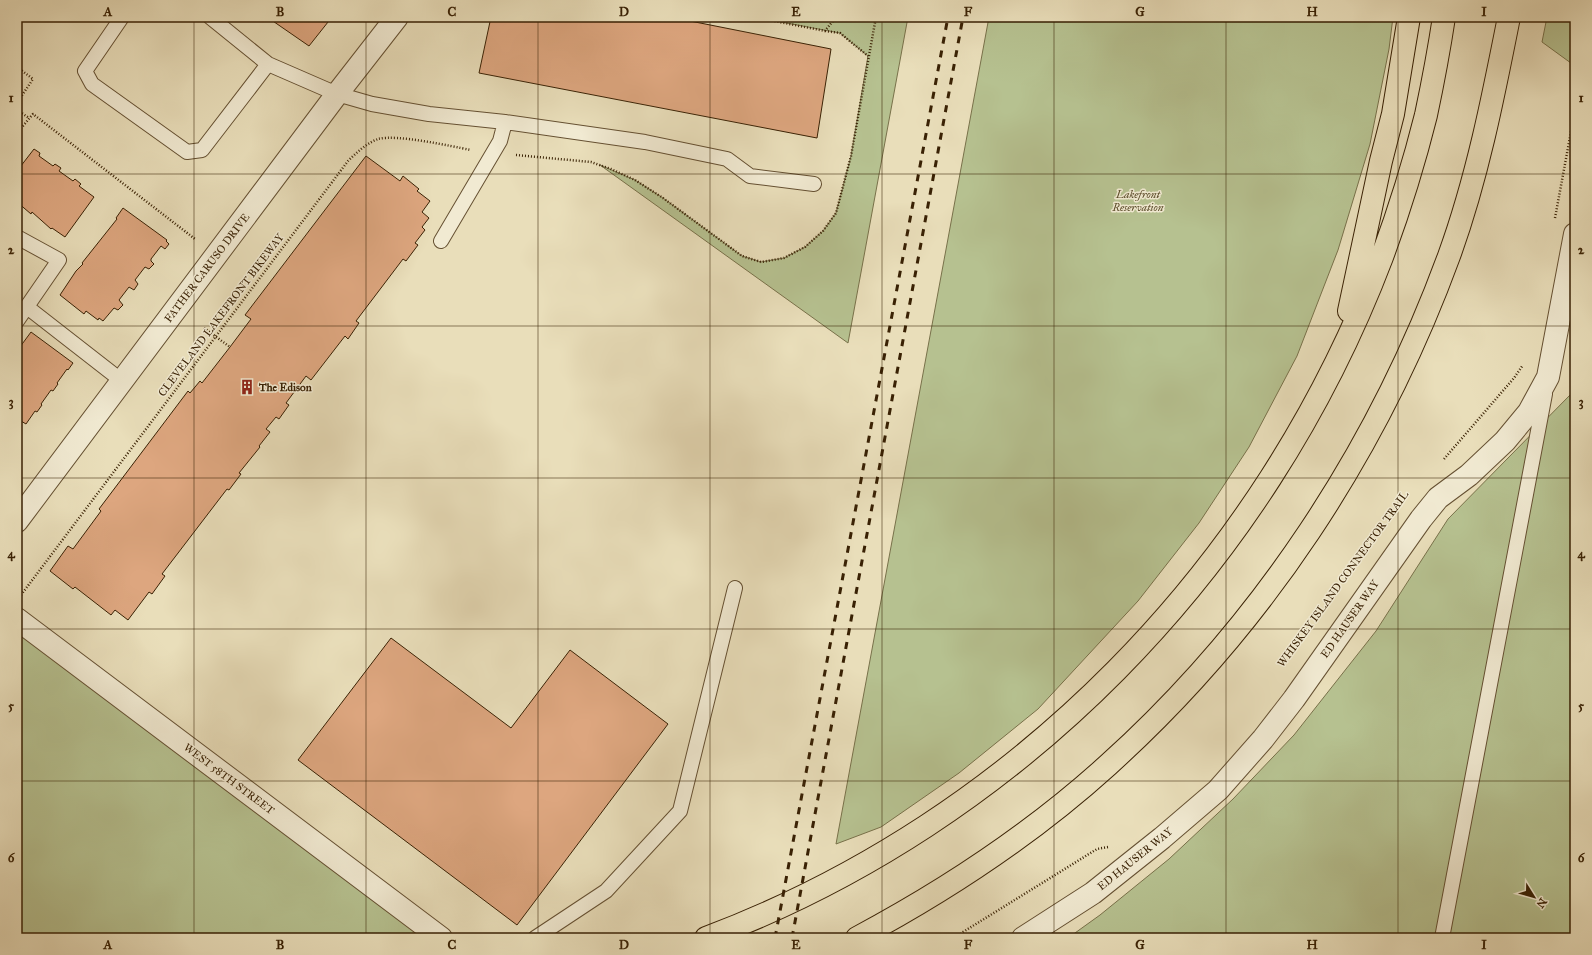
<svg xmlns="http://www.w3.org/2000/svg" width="1592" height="955" viewBox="0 0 1592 955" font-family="'IM FELL Great Primer',serif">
  <rect width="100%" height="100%" fill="#e9deba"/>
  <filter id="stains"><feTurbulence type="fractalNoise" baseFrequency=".005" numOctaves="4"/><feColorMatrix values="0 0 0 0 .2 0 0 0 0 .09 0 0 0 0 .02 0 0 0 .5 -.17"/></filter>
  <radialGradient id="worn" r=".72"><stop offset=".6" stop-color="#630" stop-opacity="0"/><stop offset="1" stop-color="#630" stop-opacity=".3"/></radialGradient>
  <path fill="#b6c190" stroke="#78714a" d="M754,17H908L848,343L600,165L635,180L663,198L742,256L761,262L784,258L805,247L823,231L836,213L851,156L868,56L840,33Z
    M989,17H1393L1389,49L1370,144L1338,250L1297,356L1249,447L1199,523L1138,601L1038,709L959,773L881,827L836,844Z
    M1547,17H1575V66L1542,42Z
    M1575,375V938H1068L1100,915L1169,859L1233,799L1294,735L1376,631L1448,519L1571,394Z
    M17,619L441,938H17Z"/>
  <path fill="#dda67f" stroke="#392104" d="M267,17H332L309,46Z
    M491,17H670L831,49L817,138L479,73Z
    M34,149L40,153L39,156L53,166L55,164L61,168L59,171L73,181L75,179L81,184L79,186L94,197L65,237L52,228L51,229L32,212L31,214L17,202V171Z
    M366,156L400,181L403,176L419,189L417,191L430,201L422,212L429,218L422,227L425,230L415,243L418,245L406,261L403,259L356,321L359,323L348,339L345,336L311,380L306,376L286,403L289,405L279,419L276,417L266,429L270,432L259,446L260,447L239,473L241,474L229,490L227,489L162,574L165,576L152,594L149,592L128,620L115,610L111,615L75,587L73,589L50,571L68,546L73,549L101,511L99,509L188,391L190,393L200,381L202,383L230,347L251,319L245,315Z
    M123,208L167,240L166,241L169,244L165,249L161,246L151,259V261L154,264L149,269L145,267L135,280L138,284L134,290L129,287L119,300L123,305L118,310L114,308L103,321L99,318L98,320L86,311L84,314L60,295L76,271L83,264L82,263L117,219L116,218Z
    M31,332L73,363L68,370L67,369L57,383L58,384L53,391L51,390L41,404L42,405L37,412L35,411L26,424L21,421L20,423L17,421V351Z
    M391,638L511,728L570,650L668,724L517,925L298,760Z"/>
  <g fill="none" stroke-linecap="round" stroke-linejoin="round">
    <g stroke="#655032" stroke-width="16">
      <path id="service" d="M122,17L85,71L92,84L187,152L202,150L268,64
        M210,17L268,64L337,94L372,104L429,114L505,122L645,142L727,159L750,176L814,184
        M17,237L59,260L17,321
        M441,241L500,141L505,122
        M27,307L122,381
        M535,938L606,891L680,811L735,588
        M1442,938L1545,394"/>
    </g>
    <g stroke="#655032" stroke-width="24">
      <path id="minor" d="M17,521L337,94L397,17
        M17,619L441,938
        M1023,938L1093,893L1162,838L1218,790L1263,739L1294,699L1421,519L1438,498L1469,475L1505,441L1529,412L1548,377L1575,234"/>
    </g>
    <g stroke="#392104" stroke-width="24">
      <path id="motorway" d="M1349,311L1381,161L1393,114L1409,17
        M706,938C1017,821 1264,568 1382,257C1399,211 1414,163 1426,115C1433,82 1439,50 1444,17
        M857,938C947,890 1033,833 1108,765C1262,626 1378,450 1449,256C1477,179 1493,98 1509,17"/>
    </g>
    <path stroke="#392104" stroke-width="2.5" stroke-dasharray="1 2" stroke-linecap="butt" d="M754,17L825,31L836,17
      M825,31L840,33L868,56
      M17,67L33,79L17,103
      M17,110L29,118
      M17,133L33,114L195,239
      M516,155L591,162L611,169L635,180L663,198L742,256L761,262L784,258L805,247L823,231L836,213L851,156L876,17
      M1555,218L1575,110
      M204,328L230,347
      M1444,459L1514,378L1523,365
      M21,595L348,161C357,152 367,143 378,139C397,134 450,146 471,150
      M956,938L963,932L1097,849L1108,847"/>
    <use href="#service" stroke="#f1ead2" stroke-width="14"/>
    <use href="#minor" stroke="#f1ead2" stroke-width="22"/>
    <use href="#motorway" stroke="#e9deba" stroke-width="22"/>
    <path stroke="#392104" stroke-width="3" stroke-dasharray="7 7" stroke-linecap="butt" d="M775,938L948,17
      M792,938L963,17"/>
  </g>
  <path fill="none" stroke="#392104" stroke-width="1" stroke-opacity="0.55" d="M194,17V938M366,17V938M538,17V938M710,17V938M882,17V938M1054,17V938M1226,17V938M1398,17V938M17,174H1575M17,326H1575M17,478H1575M17,629H1575M17,781H1575"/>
  <defs>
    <g id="building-bare" transform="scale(1.2)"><path d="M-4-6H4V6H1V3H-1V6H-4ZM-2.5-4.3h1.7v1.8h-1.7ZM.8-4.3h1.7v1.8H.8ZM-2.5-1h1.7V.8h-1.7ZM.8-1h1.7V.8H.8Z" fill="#8f2418" stroke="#f1ead2" stroke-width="2.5" paint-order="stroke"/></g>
  </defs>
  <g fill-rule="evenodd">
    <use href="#building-bare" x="247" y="387"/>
  </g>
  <g text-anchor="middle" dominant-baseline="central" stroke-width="3" stroke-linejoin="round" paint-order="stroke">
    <g font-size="11" font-style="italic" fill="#584927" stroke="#f1ead2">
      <text x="1138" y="194">Lakefront<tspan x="1138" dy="13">Reservation</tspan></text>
    </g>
    <g font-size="11" fill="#392104" stroke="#f1ead2">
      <text transform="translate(207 268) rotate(-53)">FATHER CARUSO DRIVE</text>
      <text transform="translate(221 315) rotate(-53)">CLEVELAND LAKEFRONT BIKEWAY</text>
      <text transform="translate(1343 579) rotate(-54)">WHISKEY ISLAND CONNECTOR TRAIL</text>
      <text transform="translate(1350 619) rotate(-55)">ED HAUSER WAY</text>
      <text transform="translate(229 779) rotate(37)">WEST 58TH STREET</text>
      <text transform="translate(1135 859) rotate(-39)">ED HAUSER WAY</text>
    </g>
    <g font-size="11" font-weight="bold" fill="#392104" stroke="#f1ead2" text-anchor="start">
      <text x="259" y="387">The Edison</text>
    </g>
  </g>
  <rect width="1592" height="955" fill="none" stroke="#e9deba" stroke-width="44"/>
  <g transform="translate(1534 897) rotate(127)" stroke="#f1ead2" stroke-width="3" paint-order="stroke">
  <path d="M0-3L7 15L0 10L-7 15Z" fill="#392104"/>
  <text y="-6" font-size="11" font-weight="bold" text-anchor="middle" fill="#392104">N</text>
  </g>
  <rect x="22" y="22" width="1548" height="911" fill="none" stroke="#392104" stroke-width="1.5"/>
  <g font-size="13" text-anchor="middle" font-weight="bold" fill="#392104">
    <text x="108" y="16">A</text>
    <text x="280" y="16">B</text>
    <text x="452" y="16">C</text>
    <text x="624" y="16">D</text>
    <text x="796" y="16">E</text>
    <text x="968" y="16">F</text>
    <text x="1140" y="16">G</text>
    <text x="1312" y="16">H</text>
    <text x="1484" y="16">I</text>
    <text x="11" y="102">1</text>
    <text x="1581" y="102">1</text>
    <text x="11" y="254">2</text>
    <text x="1581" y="254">2</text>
    <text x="11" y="406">3</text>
    <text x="1581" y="406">3</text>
    <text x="11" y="558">4</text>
    <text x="1581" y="558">4</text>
    <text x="11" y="710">5</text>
    <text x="1581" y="710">5</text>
    <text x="11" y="862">6</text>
    <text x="1581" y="862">6</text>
    <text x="108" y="949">A</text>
    <text x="280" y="949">B</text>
    <text x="452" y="949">C</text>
    <text x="624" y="949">D</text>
    <text x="796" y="949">E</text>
    <text x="968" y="949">F</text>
    <text x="1140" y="949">G</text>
    <text x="1312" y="949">H</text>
    <text x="1484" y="949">I</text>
  </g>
  <rect width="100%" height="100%" filter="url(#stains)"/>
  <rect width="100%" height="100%" fill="url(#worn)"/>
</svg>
